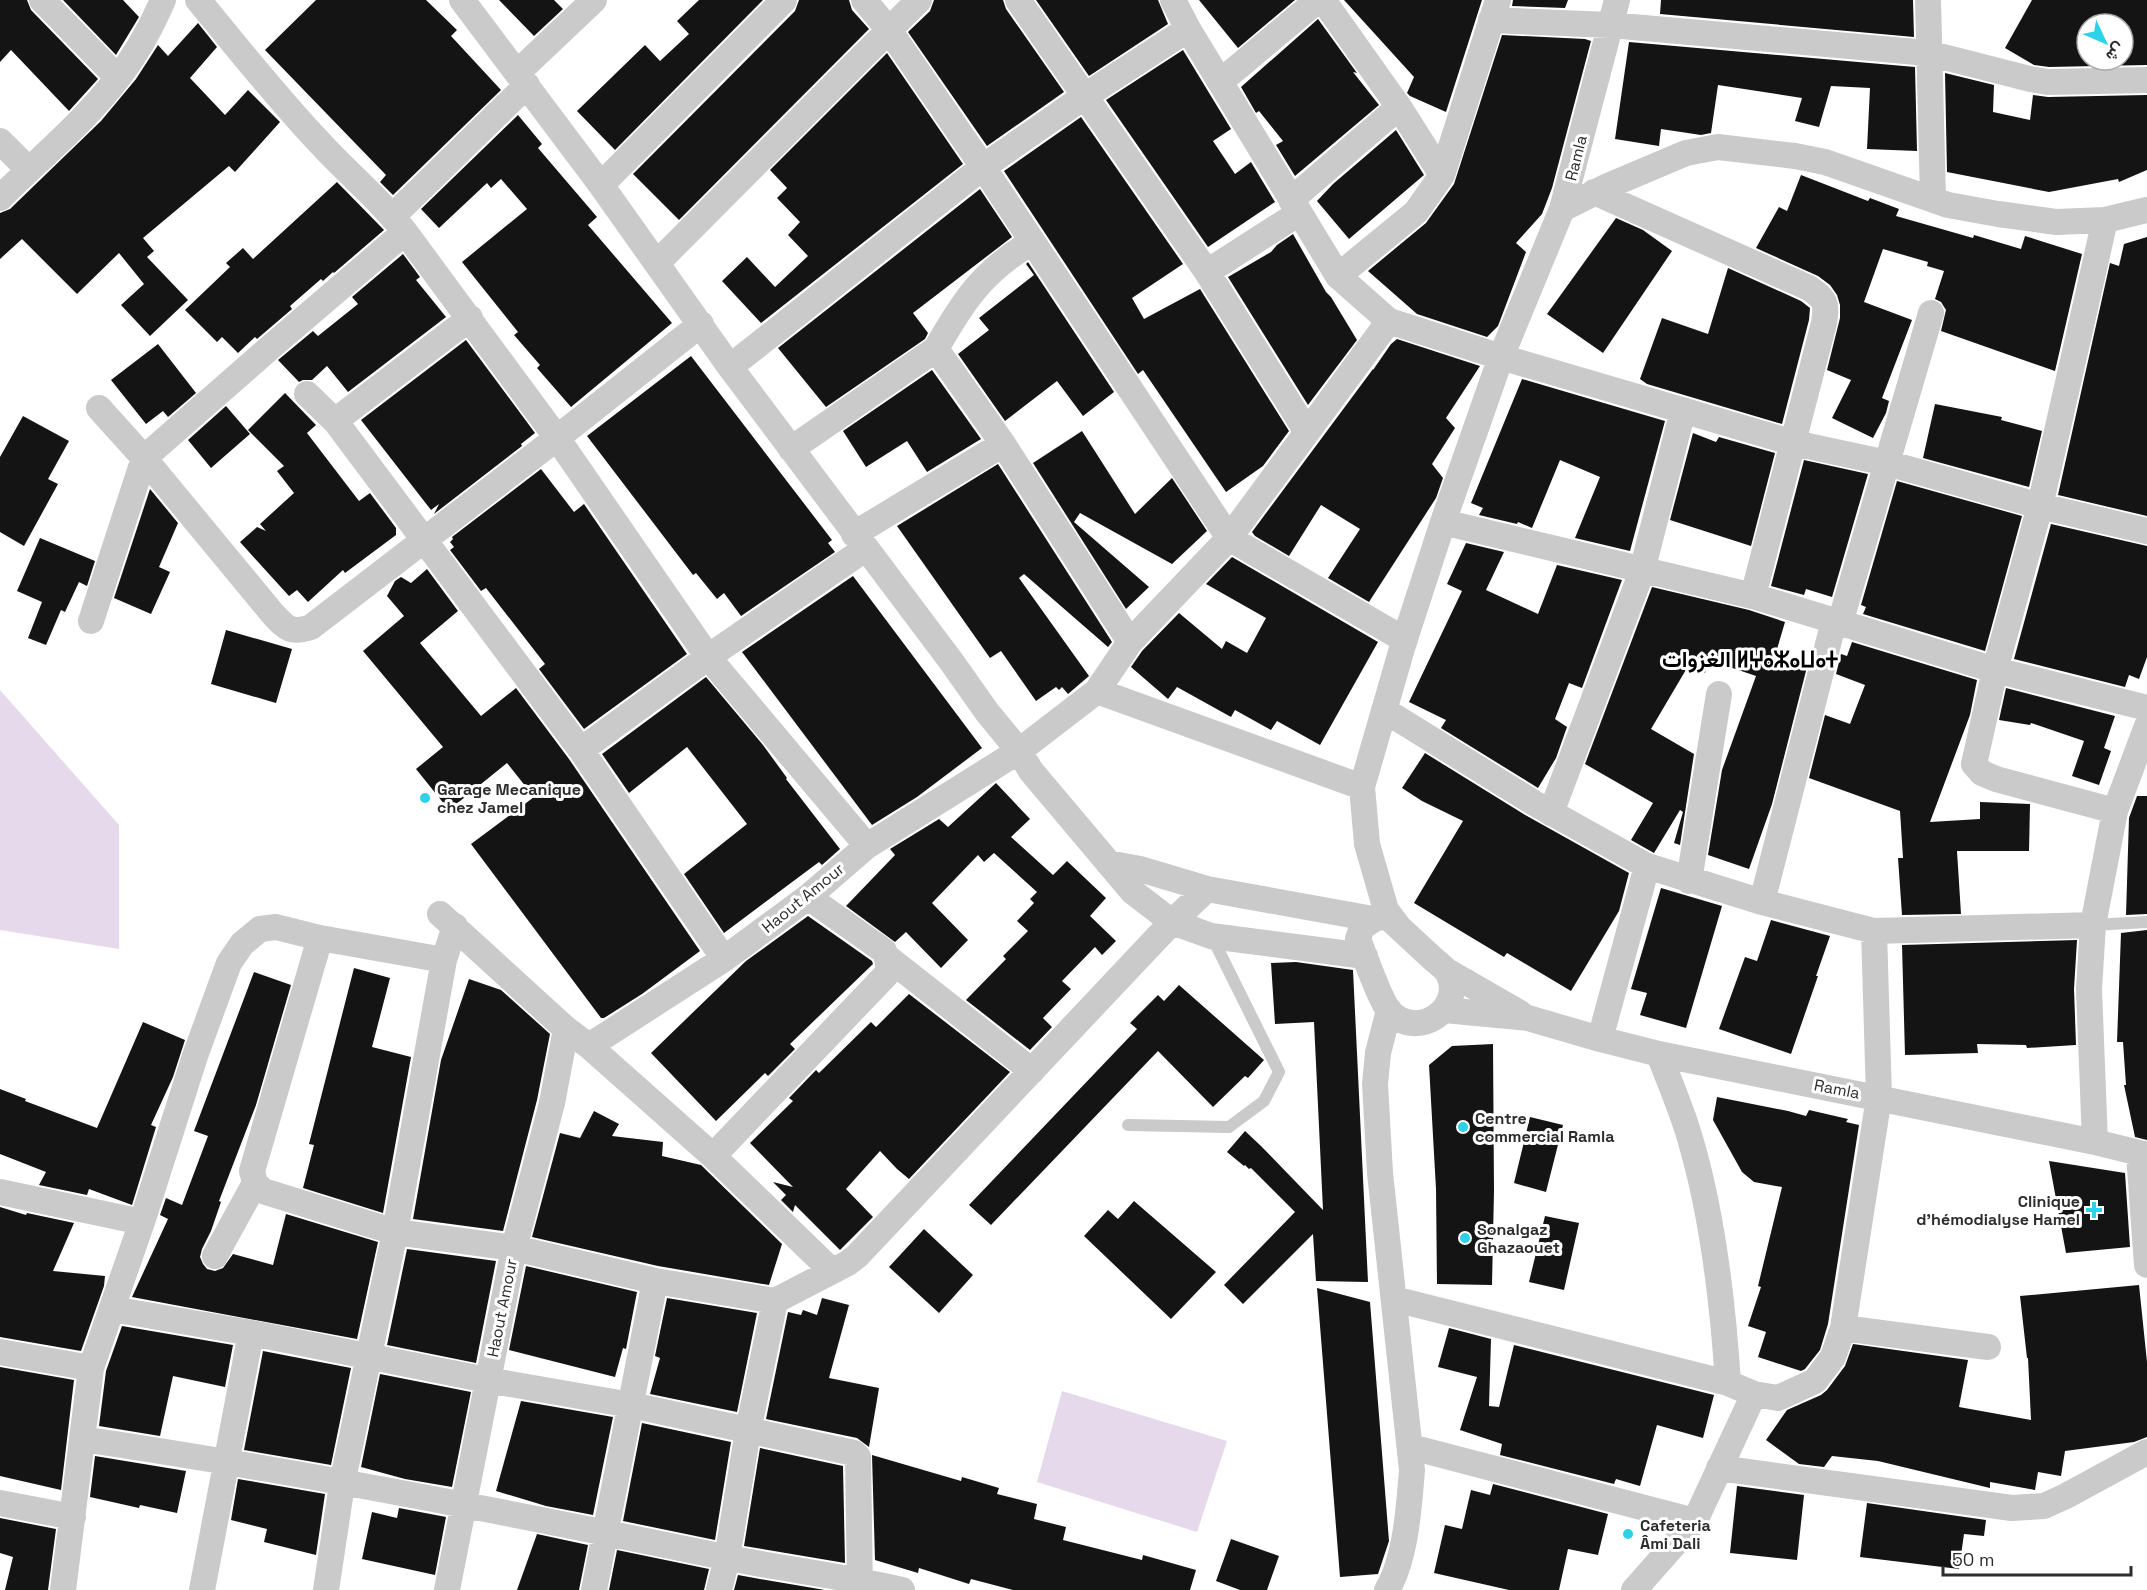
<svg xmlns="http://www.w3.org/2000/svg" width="2147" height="1590" viewBox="0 0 2147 1590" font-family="'Space Grotesk',Vazirmatn,'Noto Sans Tifinagh',sans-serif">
  <rect width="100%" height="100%" fill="#fff"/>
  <path fill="#e5d9eb" d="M0,690L119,825V949L0,930Z
    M1062,1391L1227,1441L1197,1532L1037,1482Z"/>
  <path fill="#141414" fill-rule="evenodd" d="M0,0H27L31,10L98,79L69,111L11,50L0,62Z
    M63,0H123L139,17L116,55Z
    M316,0H426L457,30L451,36L501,90L393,195L380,182L386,175L265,50Z
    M499,0H554L563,9L534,36Z
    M699,0H763L615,150L577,111L645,45L660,61L689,34L677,21Z
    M799,0H849L852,10L869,29L679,220L633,174L795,11Z
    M934,0H1003L1006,9L1064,92L987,146L908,32L930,11Z
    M1036,0H1158L1168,24L1089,76Z
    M1199,0H1295L1238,48Z
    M1344,0H1482L1446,112L1410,96L1407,93L1414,77Z
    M1513,0H1568L1565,8L1512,6Z
    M1661,0H1913L1914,37L1660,14Z
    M2032,0H2147V65L2049,67L2034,65L2005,48ZM2087,24H2123V60H2087Z
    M1318,19L1357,73L1353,72L1379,105L1295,176L1276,145L1283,141L1259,111L1256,113L1241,87Z
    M198,23L217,47L190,78L225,115L248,90L280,122L235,172L229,166L143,238L154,251L147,257L188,300L150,336L121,305L144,284L119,253L77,294L22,239L0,259V213L10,209L101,121L136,79L158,45L168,56Z
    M1502,35L1585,39L1591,41L1552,188L1542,214L1516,243L1526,252L1498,326L1487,337L1417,314L1368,271L1426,223L1454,184Z
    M1629,42L1915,67L1917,151L1867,149L1870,88L1831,86L1819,127L1795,121L1802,98L1718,85L1711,133L1701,135L1661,129L1659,146L1615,139Z
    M1183,50L1231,129L1213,141L1235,174L1251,162L1275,202L1208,247L1106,100Z
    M887,53L963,164L761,323L722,281L747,257L775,287L808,256L788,235L800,222L777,198L787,188L770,170Z
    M1945,73L1994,85L1993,112L2030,120L2033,95L2048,97L2147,95V170L2119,182L2118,179L2049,192L1947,172Z
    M518,115L542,144L538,148L597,217L588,225L672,323L571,407L537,368L540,365L514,335L518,332L462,262L527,209L501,179L491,188L487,183L439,228L421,209Z
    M1081,117L1183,264L1132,298L1144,319L1200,289L1289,431L1263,466L1226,492L1143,370L1138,374L1004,171Z
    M1396,130L1424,175L1349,239L1317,201L1333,184Z
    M1801,175L1868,201L1870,198L1899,209L1896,216L1973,238L1974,235L2021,249L2025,236L2082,254L2055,371L1941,331L1946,310L1941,302L1935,299L1944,271L1927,266L1928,262L1883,249L1864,302L1912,320L1882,398L1889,401L1886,413L1873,438L1832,418L1851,380L1827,370L1840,318V305L1837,295L1830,285L1818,276L1756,248L1779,207L1787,211Z
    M337,182L384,230L334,273L333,272L323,281L321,279L290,306L292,309L257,339L255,337L238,353L222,337L217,342L185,310L230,267L226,263L243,248L253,259Z
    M980,189L1012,237L913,313L928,333L925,339L826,407L778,348Z
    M1616,218L1643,230L1672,251L1603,353L1547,314Z
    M1293,234L1326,292L1331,297L1357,340L1308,405L1228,277L1271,252L1277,245Z
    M2147,237V516L2058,495L2110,263L2119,266L2124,244Z
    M403,254L420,277L416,280L446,317L348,392L327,366L312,380H303L299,382L278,360L313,331L318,336L358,304L352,297Z
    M1028,262L1114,392L1083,416L1057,381L1005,421L958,354L989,330L979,318L1034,275L1026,264Z
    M1728,268L1801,301L1810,308L1809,320L1782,424L1647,384L1640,379L1662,318L1708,334Z
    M1397,339L1480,366L1446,418L1455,428L1432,464L1443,478L1436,498L1369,602L1328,578L1360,529L1321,505L1289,556L1255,536L1252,532L1373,369V370L1391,344Z
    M466,340L535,433L521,444L522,446L434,514L439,504L431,510L361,420Z
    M158,344L196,393L168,417L163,411L146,424L111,380Z
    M691,356L832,540L828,543L835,552L741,616L724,593L717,599L696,573L693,575L587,436Z
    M932,370L981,439L927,472L907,441L866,467L843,431Z
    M1522,379L1665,421L1630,551L1575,538L1600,477L1560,460L1532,528L1518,522L1517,524L1479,515L1483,508L1471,503Z
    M285,393L316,425L307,433L359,501L370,493L396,528V535L345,573L343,570L308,602L297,590L289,596L240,542L257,527L266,531L260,524L294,493L277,471L284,466L248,430Z
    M1935,404L2002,417L2001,420L2042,431L2029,487L1923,458Z
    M226,406L250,434L211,468L188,440Z
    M23,416L69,441L48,479L58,484L24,546L0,532V457Z
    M1082,431L1135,514L1172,478L1207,531L1172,564L1080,513L1074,522L1149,587L1126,609L1033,463Z
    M1693,433L1716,442L1719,437L1775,453L1751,546L1670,520Z
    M1804,460L1868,474L1832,597L1806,589L1804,595L1771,586Z
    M998,464L1112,642L1108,647L1024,574L1019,578L1089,676L1068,694L1062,687L1059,690L1056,687L1036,701L1001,651L990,658L897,526Z
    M541,469L574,512L584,504L687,654L584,729L539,669L545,664L486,588L481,591L450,550L454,547L450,542L453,539L452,537Z
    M1897,481L2022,516L1985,651L1863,614L1866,607L1861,605Z
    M150,489L178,523L159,567L170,572L151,614L114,598Z
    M2051,524L2147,546V657L2139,679L2129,675L2125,687L2014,659Z
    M40,538L95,561L87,586L79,582L65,612L61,610L46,645L28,638L42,602L17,591Z
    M1466,543L1504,552L1486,590L1538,614L1557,565L1622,580L1582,688L1569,683L1555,719L1567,727L1556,758L1538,788L1441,728L1446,720L1409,702L1462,591L1447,584Z
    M1232,557L1378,642L1320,745L1277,721L1271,730L1235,710L1231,717L1177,687L1168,699L1131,667L1142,651L1179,613L1222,649L1226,641L1247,653L1266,618L1206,584Z
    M427,569L458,611L420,643L481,716L516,688L569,759L700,951L642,994L604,1018H601L471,844L534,797L507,763L449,810L416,769L443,747L363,651L404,616L387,596L395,581L401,577L411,583Z
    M853,576L982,748L917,797L872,825L742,652Z
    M1652,587L1749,610L1785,622L1775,656L1807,667L1772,804L1749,869L1708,855L1722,770L1756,676L1709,660L1705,673L1687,668L1651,729L1694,754L1680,845L1674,843L1683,812L1680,810L1654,853L1631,840L1653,803L1585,764Z
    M226,630L292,649L276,703L211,684Z
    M1852,642L1977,680L1970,715L1930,822L1980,819V802L2030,804L2029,851H1957L1961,914L1902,915L1898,858H1903L1900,811L1809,778L1825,715L1850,724L1865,685L1836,674L1841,654L1847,656Z
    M706,677L763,745L787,778L786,779L840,849L822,865L819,862L724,933L684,874L747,824L687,747L629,793L602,754Z
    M2006,688L2115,716L2104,748L2111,751L2099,785L2072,776L2084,741L2031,723L2030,725L1999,720Z
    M1425,753L1527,816L1629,873L1619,911L1571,991L1507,953L1504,957L1414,903L1463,821L1422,801L1402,788Z
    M996,783L1030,819L1011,837L1053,875L1067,861L1106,898L1090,916L1116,941L1102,955L1095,947L1062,981L1071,989L1043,1018L1052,1027L1030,1050L966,1000L1006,959L1003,956L1028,931L1017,921L1034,903L1030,899L1037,892L994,853L984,862L978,855L932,903L968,940L941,968L906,932L895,942L846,906L895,855L890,849L939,819L948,827Z
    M2137,796H2147V914L2126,915L2129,818Z
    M1661,888L1722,906L1686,1028L1640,1015L1647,993L1631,989Z
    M808,916L872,961L873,964L790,1044L795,1049L768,1076L765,1073L716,1121L651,1053L746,961Z
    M1771,920L1830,936L1816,976H1818L1791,1054L1719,1029L1745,957L1757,961Z
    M2147,930V1140L2135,1137L2124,1085H2126L2123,1042H2117L2121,933Z
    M2077,940L2074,989L2076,1045L2027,1048L2026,1045L1977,1044L1978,1053L1905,1055L1902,945Z
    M1296,962L1353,970L1368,1282L1316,1281L1313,1234L1243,1304L1224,1285L1295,1212L1251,1168L1249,1169L1245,1165L1244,1166L1227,1152L1245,1131L1261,1146L1323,1210L1314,1022L1275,1024L1271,963Z
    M354,968L390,978L372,1047L411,1057L383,1213L303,1188L314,1145L309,1144Z
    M254,972L291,985L256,1105L219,1201L221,1202L211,1231L202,1249L200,1257L203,1264L207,1269L215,1271L223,1268L233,1254L273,1265L286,1214L378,1242L357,1339L132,1297L168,1219L160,1215L166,1198L182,1205L208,1136L194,1131Z
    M469,979L501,990L550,1034L537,1100L503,1231L413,1219L441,1060Z
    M1179,985L1264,1060L1248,1078L1245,1076L1213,1107L1158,1051L991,1225L969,1205L1137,1029L1130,1023L1158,995L1164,1001Z
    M909,994L1010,1072L909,1179L897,1169L880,1151L846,1189L873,1217L840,1250L795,1205L793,1212L781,1200L786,1195L773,1182L793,1187L750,1143L793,1101L789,1098L816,1070L819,1073L871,1022L876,1027Z
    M143,1022L185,1040L173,1077L151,1125L156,1127L132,1205L89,1189L87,1195L39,1185L46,1172L0,1154V1089L26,1099L25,1101L97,1128Z
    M1493,1044L1494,1191L1492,1285L1437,1284L1436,1189L1429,1065L1452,1046Z
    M1717,1097L1788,1111L1806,1116L1809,1110L1848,1119L1846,1122L1859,1125L1828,1324L1820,1350L1805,1369L1801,1371L1758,1357L1766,1332L1748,1326L1761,1287L1758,1286L1782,1187L1754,1182L1742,1172L1713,1120Z
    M594,1111L619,1124L612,1136L663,1142L662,1156L701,1165L782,1244L769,1285L658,1266L532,1237L560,1133L580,1138Z
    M1530,1117L1563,1125L1546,1192L1514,1183Z
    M2049,1161L2125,1173L2130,1247L2066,1253Z
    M1134,1201L1216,1272L1171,1319L1084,1236L1108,1210L1118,1219Z
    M0,1207L26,1215L27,1213L74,1223L53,1271L105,1276L104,1286L81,1351L0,1337Z
    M1545,1216L1579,1223L1564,1290L1529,1282Z
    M924,1229L973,1275L939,1313L889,1267Z
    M407,1249L496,1261L476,1363L387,1345Z
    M526,1266L637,1292L626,1349L623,1348L615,1377L509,1350Z
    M2139,1285L2147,1362V1437L2134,1442L2065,1451L2061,1476L2038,1472L2035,1490L1990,1482V1488L1878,1461L1832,1456L1824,1467L1799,1464L1766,1440L1787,1410L1821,1395L1827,1390L1845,1366L1853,1344L1968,1360L1959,1407L2031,1420L2028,1358H2027L2020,1296Z
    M1317,1288L1370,1302L1389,1541L1378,1574L1340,1577Z
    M667,1298L757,1313L737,1412L650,1394L660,1358L655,1356Z
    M822,1298L849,1305L829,1378L879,1388L869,1447L857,1438L766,1419L788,1312L801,1315L803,1310L817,1315Z
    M122,1326L233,1345L225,1387L173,1376L160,1436L99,1426L106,1371Z
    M1449,1328L1491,1339L1489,1406L1499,1407L1514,1345L1714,1395L1703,1438L1657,1425L1640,1486L1616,1479L1614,1484L1500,1455L1502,1444L1460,1430L1477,1377L1438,1367Z
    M263,1351L351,1368L331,1465L244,1450Z
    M0,1367L74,1380L61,1490L0,1476Z
    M380,1374L471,1392L452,1487L405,1479L361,1467Z
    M521,1401L613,1417L593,1515L546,1506L496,1491Z
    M642,1423L731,1442L715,1540L623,1521Z
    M760,1448L843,1466L845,1563L744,1546Z
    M872,1455L961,1481L962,1477L999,1488L997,1494L1037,1504L1034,1519L1066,1527L1063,1540L1142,1560L1143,1555L1196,1570L1190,1590H1013L971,1579L969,1584L919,1568L918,1573L875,1560Z
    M95,1456L186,1471L177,1513L140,1505L139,1508L90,1497Z
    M238,1479L325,1494L316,1555L264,1542L267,1529L231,1520Z
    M1493,1484L1608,1514L1598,1555L1568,1549L1559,1590H1509L1434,1573L1445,1525L1462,1529L1471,1490L1490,1495Z
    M1737,1486L1804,1495L1797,1560L1730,1553Z
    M1867,1503L1986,1520L1984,1536L1964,1534L1959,1569L1860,1557Z
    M399,1508L446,1517L435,1575L362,1559L372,1512L397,1518Z
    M0,1518L56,1529L48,1590H5L13,1557L0,1553Z
    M537,1534L588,1545L579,1590H517Z
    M1231,1539L1279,1556L1267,1590H1240L1216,1581Z
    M617,1550L709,1569L704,1590H609Z
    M738,1575L766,1580L825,1590H734Z"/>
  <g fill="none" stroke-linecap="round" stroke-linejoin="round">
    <path stroke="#cacaca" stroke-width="12" d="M2093,925L2147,922
      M1128,1125L1229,1127L1264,1101L1279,1072L1212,937"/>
    <path stroke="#cacaca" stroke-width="26" d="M42,0L118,78
      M198,0C238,48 277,98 320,143C348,174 381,200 405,232
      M462,0L601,185L730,367L951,661L987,712L1019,751L1031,771L1133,892L1172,922L1211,936L1365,956
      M864,0L889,30L983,167L1229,538L1405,640
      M1018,0L1207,272L1307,432
      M1323,0L1399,107L1442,175
      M1928,0L1933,199
      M1491,20L1610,25L1928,53L2030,79L2048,82L2147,80
      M517,73L594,0
      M1220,82L1318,0
      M0,141L28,169
      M601,185L784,0
      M1594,192L1809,288C1826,300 1827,302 1824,323L1753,596
      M0,198C39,159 83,123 117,79C136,55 151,28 163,0
      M1291,200L1399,107
      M1562,209L1608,186L1686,153L1718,147L1795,156L1825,162L1948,205L1998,214L2056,222L2105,220L2147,210
      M393,216L527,85
      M2105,220L2040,506L1995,670L1974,764L1982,773L1996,779L2115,811
      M657,263L919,0
      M1207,272L1299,213
      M1338,276L1416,212L1442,175L1498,0
      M1389,321L1501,357L1794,443L1887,463L2040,506L2147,531
      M701,324L557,438L311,627C290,634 286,628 272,613L144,458L273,345L405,232L557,438L708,657L867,846
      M936,349C963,301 983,271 1032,242
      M730,367L983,167L1085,96L1188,29
      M307,394L336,422L581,750L708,657L865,549
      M336,422L344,414L470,318
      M791,449L936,349L1003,444
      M1443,522L1753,596L1995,670L2147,708
      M854,534L1003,444L1130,642
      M91,621L144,458L99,408
      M1840,623L1931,313
      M1097,691L1130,642L1229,538L1389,321L1338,276L1188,29L1173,0
      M1384,710L1534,803L1647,866L1600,1039
      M581,750L724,959
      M1551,813L1642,571L1683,410
      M1108,863L1140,869L1207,889L1373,919
      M1647,866L1762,902L1874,931
      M1689,881L1719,694
      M808,897L884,951C888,959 890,967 886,975L713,1156L832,1271
      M1762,902L1834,621
      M440,914L566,1029L589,1046L713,1156
      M1379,916L1390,919C1404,932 1417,944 1431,957C1436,962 1444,967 1448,973C1466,1008 1417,1042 1389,1011C1380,1000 1364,954 1358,939L1362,927Z
      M1398,926L1386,910L1367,844L1362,787L1403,645L1443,522L1501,357L1562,209L1617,0
      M320,938L252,1171L255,1183L263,1191L395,1232L514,1248L655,1281L775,1301
      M887,957L1032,1071
      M1447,971L1520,1013
      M1444,1010L1528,1018L1600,1039L1659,1054L2095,1142L2147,1155
      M589,1046L724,959L808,897L867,846L1019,751L1097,691L1362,787
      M1659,1054C1669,1081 1681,1108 1689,1135C1712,1211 1723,1304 1728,1383L1754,1394
      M2095,1142L2089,989L2093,925L2115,811L2147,726
      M2139,1154L2147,1265
      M0,1192L142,1222
      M215,1256L255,1183
      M1394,1299L1728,1383
      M112,1309L251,1333
      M1843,1328L1988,1347
      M0,1352L91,1368
      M82,1439C297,1471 511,1513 724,1557C783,1569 843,1576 902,1590
      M1411,1447L1695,1521
      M1719,1468L2012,1508L2044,1506L2066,1496L2147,1452
      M0,1503L73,1517
      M63,1590L91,1368L142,1222L195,1056L229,963L242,944L260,929L276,927L320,938L444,960
      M202,1590L251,1333L487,1380L631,1405L854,1453L858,1457L860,1590
      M326,1590L342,1484L395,1232L444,960L455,926
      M447,1590L514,1248L552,1103L566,1029
      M594,1590L655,1281
      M719,1590L727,1558L748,1431L775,1301L848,1263L857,1256L1172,922L1207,889
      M1387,1590C1406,1559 1409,1506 1412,1470L1380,1173L1375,1084L1378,1053L1389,1010
      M1634,1590L1695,1521L1754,1394L1778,1398L1815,1381L1833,1357L1843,1328L1879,1097L1874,931L2093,925"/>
  </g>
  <g fill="#2bd2e8" stroke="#fff" stroke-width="2">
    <circle cx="425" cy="798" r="6"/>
    <circle cx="1463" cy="1127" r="6"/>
    <path d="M2091 1201h6v6h6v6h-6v6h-6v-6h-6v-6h6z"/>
    <circle cx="1465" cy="1238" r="6"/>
    <circle cx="1628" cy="1534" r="6"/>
  </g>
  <g text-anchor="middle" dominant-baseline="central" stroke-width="6" stroke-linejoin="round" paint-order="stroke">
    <g font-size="16" fill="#2d2d2d" stroke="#fff">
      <text transform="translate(1576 158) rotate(-76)">Ramla</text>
      <text transform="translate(803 898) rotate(-39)">Haout Amour</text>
      <text transform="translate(1837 1089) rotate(11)">Ramla</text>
      <text transform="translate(502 1308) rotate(-79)">Haout Amour</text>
    </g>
    <g font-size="16" font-weight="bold" fill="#2d2d2d" stroke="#fff" text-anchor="start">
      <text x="437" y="789">Garage Mecanique<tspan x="437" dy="18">chez Jamel</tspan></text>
      <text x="1475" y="1118">Centre<tspan x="1475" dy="18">commercial Ramla</tspan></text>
      <text x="2080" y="1201" text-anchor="end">Clinique<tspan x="2080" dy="18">d'hémodialyse Hamel</tspan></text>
      <text x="1477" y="1229">Sonalgaz<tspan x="1477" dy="18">Ghazaouet</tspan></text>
      <text x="1640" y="1525">Cafeteria<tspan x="1640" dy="18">Âmi Dali</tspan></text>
    </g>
    <g font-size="22" font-weight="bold" fill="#000" stroke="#fff">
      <text x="1750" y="659">الغزوات ⵍⵖⴰⵣⴰⵡⴰⵜ</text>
    </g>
  </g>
  <g transform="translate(2105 42) rotate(134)"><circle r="28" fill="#ffffff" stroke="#ababab" stroke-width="1.5"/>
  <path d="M0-4.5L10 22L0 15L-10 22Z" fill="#2bd2e8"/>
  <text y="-9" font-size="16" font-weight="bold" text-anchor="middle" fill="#2d2d2d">ش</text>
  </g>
  <path d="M1943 1566v9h188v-9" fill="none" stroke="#2d2d2d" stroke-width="3"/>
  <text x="1952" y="1566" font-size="18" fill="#2d2d2d" stroke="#ffffff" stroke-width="4.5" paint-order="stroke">50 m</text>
</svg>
